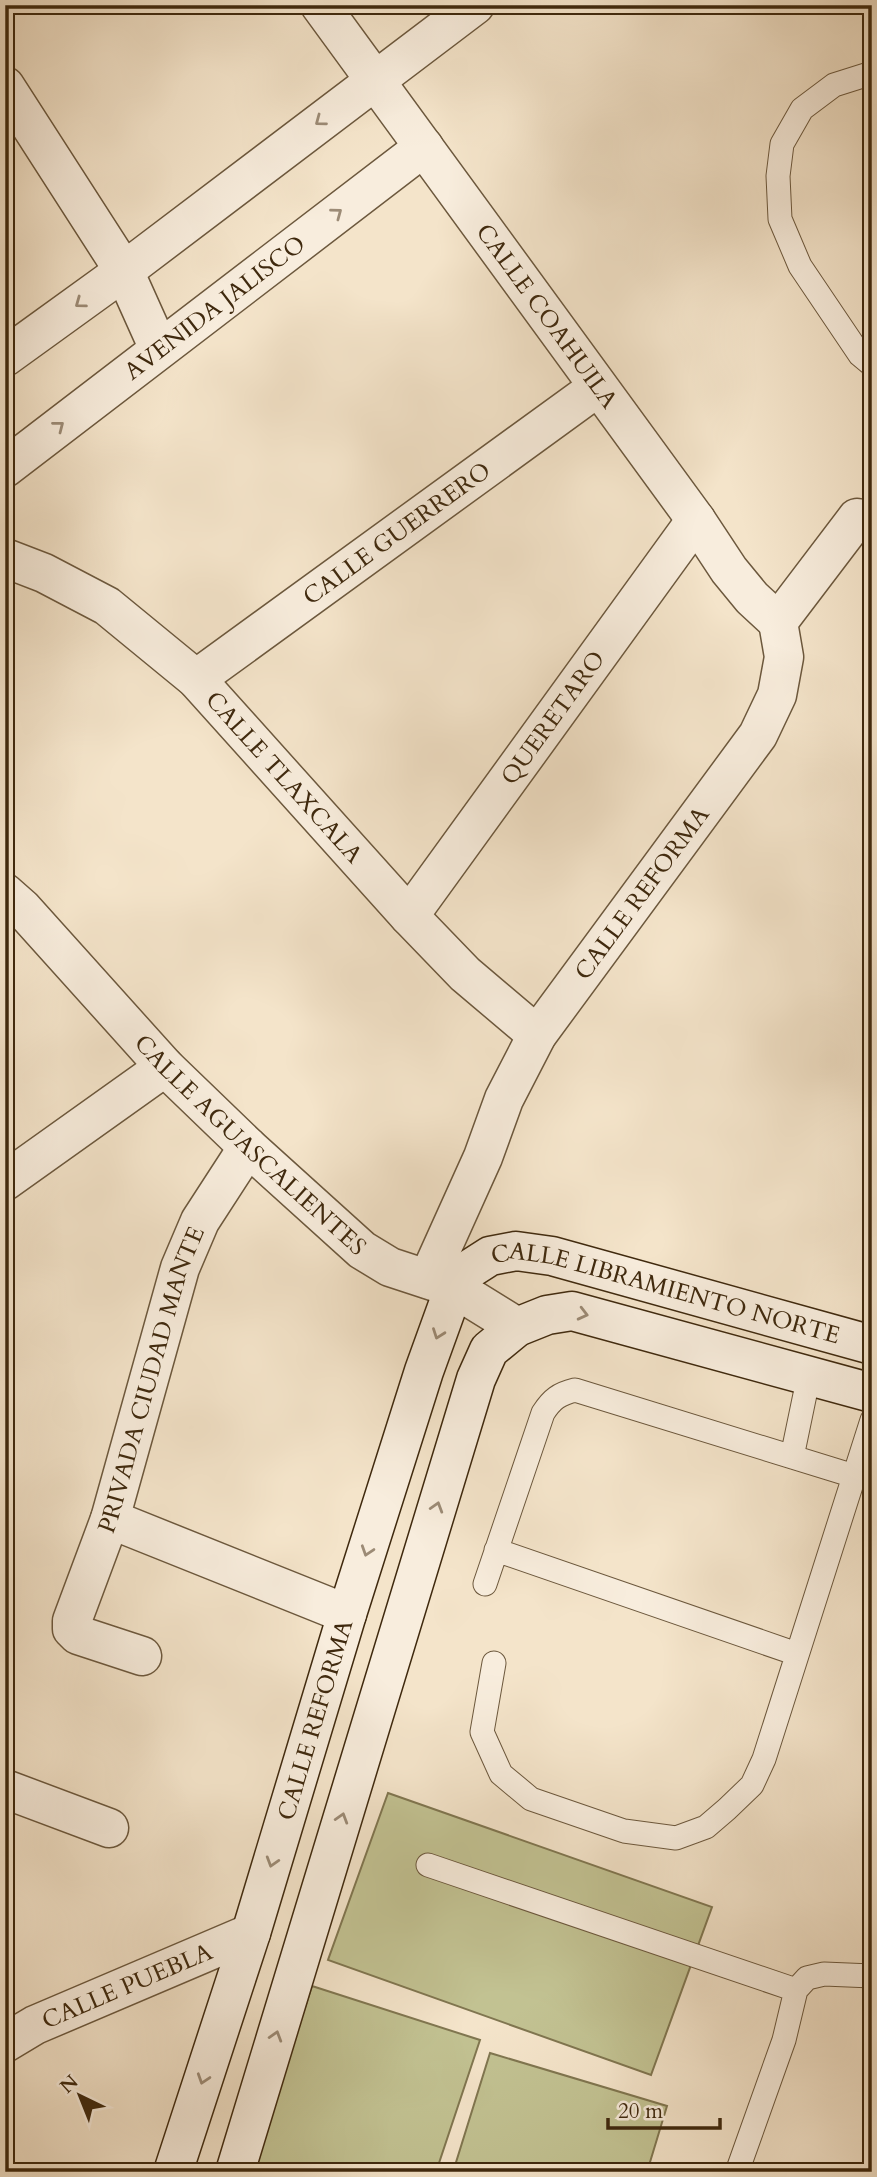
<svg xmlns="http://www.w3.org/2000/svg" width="877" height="2177" viewBox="0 0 877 2177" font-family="Cardo,serif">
  <rect width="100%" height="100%" fill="#f4e4ca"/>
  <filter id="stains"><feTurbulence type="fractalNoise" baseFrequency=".00286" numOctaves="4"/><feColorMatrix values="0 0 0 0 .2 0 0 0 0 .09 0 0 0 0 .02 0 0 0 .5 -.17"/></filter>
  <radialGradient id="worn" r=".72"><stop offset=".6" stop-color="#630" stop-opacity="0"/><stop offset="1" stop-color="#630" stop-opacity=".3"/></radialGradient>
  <path fill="#c2c292" stroke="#807650" stroke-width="2" d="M388,1793L712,1907L651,2075L328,1960Z
    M312,1986L480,2040L436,2172H251Z
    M490,2053L667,2106L647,2172H453Z"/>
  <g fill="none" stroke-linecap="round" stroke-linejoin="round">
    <g stroke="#6c583d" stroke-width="25">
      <path id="lane" d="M872,73L834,85L802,109L782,144L778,176L780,219L800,266L860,355L872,365
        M792,1457L809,1375
        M496,1550L797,1654
        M485,1584L543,1413C552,1399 559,1394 575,1390L854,1476
        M494,1663L482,1732L501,1774L531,1799L624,1831L676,1838L706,1827L727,1809L752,1785L764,1759L872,1420
        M428,1865L796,1990
        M737,2172L784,2040L796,1990L807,1978L824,1974L872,1976"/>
    </g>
    <g stroke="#6c583d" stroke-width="41">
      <g id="street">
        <path id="s1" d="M320,5L696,520L729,570L752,598L778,622"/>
        <path d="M5,86L124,271L159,349"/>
        <path d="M5,357L124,271L475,5"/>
        <path id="s2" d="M5,468L424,147"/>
        <path id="s3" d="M5,558L44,573L107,606L196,679L409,916L465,974L537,1035"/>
        <path id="s4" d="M196,679L598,387"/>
        <path id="s5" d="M5,893L22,908L165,1067L248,1147L362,1250L390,1267L454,1288L517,1327"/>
        <path id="s6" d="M409,916L696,520"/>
        <path d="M5,1181L165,1067"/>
        <path id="s7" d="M428,1279L483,1157L504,1099L537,1035L758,735L777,695L784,657L778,622L857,518"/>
        <path d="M110,1519L347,1614"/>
        <path id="s8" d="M142,1656L78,1635L72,1629V1621L110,1519L180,1268L200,1221L248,1147"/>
        <path d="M5,1789L109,1828"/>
        <path id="s9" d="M5,2043L35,2025L251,1933"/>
      </g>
    </g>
    <g stroke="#3f290e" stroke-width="41">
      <g id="secondary">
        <path id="s10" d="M173,2172L251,1933L347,1614L424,1371L454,1288L465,1272L490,1256L516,1251L552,1256L872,1345"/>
        <path d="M235,2172L476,1379L489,1350L517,1327L547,1315L572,1311L872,1393"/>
      </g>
    </g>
    <use href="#lane" stroke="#f8eddd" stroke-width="23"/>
    <use href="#street" stroke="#f8eddd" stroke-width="38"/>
    <use href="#secondary" stroke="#f8eddd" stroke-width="38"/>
  </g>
  <defs><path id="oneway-chevron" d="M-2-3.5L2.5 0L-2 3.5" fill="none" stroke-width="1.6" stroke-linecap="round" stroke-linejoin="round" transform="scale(1.75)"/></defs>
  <g stroke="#9c8b76">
    <use href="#oneway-chevron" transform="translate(320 121) rotate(143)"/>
    <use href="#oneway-chevron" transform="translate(337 213) rotate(-37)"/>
    <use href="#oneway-chevron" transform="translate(80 303) rotate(144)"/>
    <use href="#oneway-chevron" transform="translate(59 426) rotate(-38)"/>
    <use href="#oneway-chevron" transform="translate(583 1314) rotate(14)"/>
    <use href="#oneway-chevron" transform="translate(438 1334) rotate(110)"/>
    <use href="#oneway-chevron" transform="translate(437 1507) rotate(-73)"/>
    <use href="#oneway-chevron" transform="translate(367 1551) rotate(108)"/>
    <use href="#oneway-chevron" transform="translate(342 1818) rotate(-73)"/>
    <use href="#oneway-chevron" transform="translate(272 1862) rotate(107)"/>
    <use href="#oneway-chevron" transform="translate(276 2036) rotate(-73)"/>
    <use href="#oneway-chevron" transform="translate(203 2079) rotate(108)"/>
  </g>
  <g text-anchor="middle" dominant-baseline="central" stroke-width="5" stroke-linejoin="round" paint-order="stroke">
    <g font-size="24" fill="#3f290e" stroke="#f8eddd">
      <text stroke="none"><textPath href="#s2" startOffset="264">AVENIDA JALISCO</textPath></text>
      <text stroke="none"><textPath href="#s1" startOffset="385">CALLE COAHUILA</textPath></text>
      <text stroke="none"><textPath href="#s4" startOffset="248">CALLE GUERRERO</textPath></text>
      <text stroke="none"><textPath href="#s6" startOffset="245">QUERETARO</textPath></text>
      <text stroke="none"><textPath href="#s3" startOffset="360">CALLE TLAXCALA</textPath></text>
      <text stroke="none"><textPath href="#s7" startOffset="444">CALLE REFORMA</textPath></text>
      <text stroke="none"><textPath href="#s5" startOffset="352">CALLE AGUASCALIENTES</textPath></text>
      <text stroke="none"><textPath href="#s10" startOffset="1158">CALLE LIBRAMIENTO NORTE</textPath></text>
      <text stroke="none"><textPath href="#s8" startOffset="338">PRIVADA CIUDAD MANTE</textPath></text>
      <text stroke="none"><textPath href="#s10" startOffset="474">CALLE REFORMA</textPath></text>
      <text stroke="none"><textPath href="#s9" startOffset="135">CALLE PUEBLA</textPath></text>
    </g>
  </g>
  <rect width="877" height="2177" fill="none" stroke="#f4e4ca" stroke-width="28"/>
  <rect x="7" y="7" width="863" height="2163" fill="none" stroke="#3f290e" stroke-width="3.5"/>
  <rect x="14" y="14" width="849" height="2149" fill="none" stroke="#3f290e" stroke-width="2"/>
  <g transform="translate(80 2096) rotate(317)" stroke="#f8eddd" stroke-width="5" paint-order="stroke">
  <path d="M0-5L12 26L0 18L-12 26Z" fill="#3f290e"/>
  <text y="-10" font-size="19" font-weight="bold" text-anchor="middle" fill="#3f290e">N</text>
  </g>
  <path d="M608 2118v10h112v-10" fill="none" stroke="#3f290e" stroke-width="3.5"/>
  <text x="618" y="2118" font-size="21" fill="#3f290e" stroke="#f8eddd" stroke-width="5" paint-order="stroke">20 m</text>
  <rect width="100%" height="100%" filter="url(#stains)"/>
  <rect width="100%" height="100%" fill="url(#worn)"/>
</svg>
